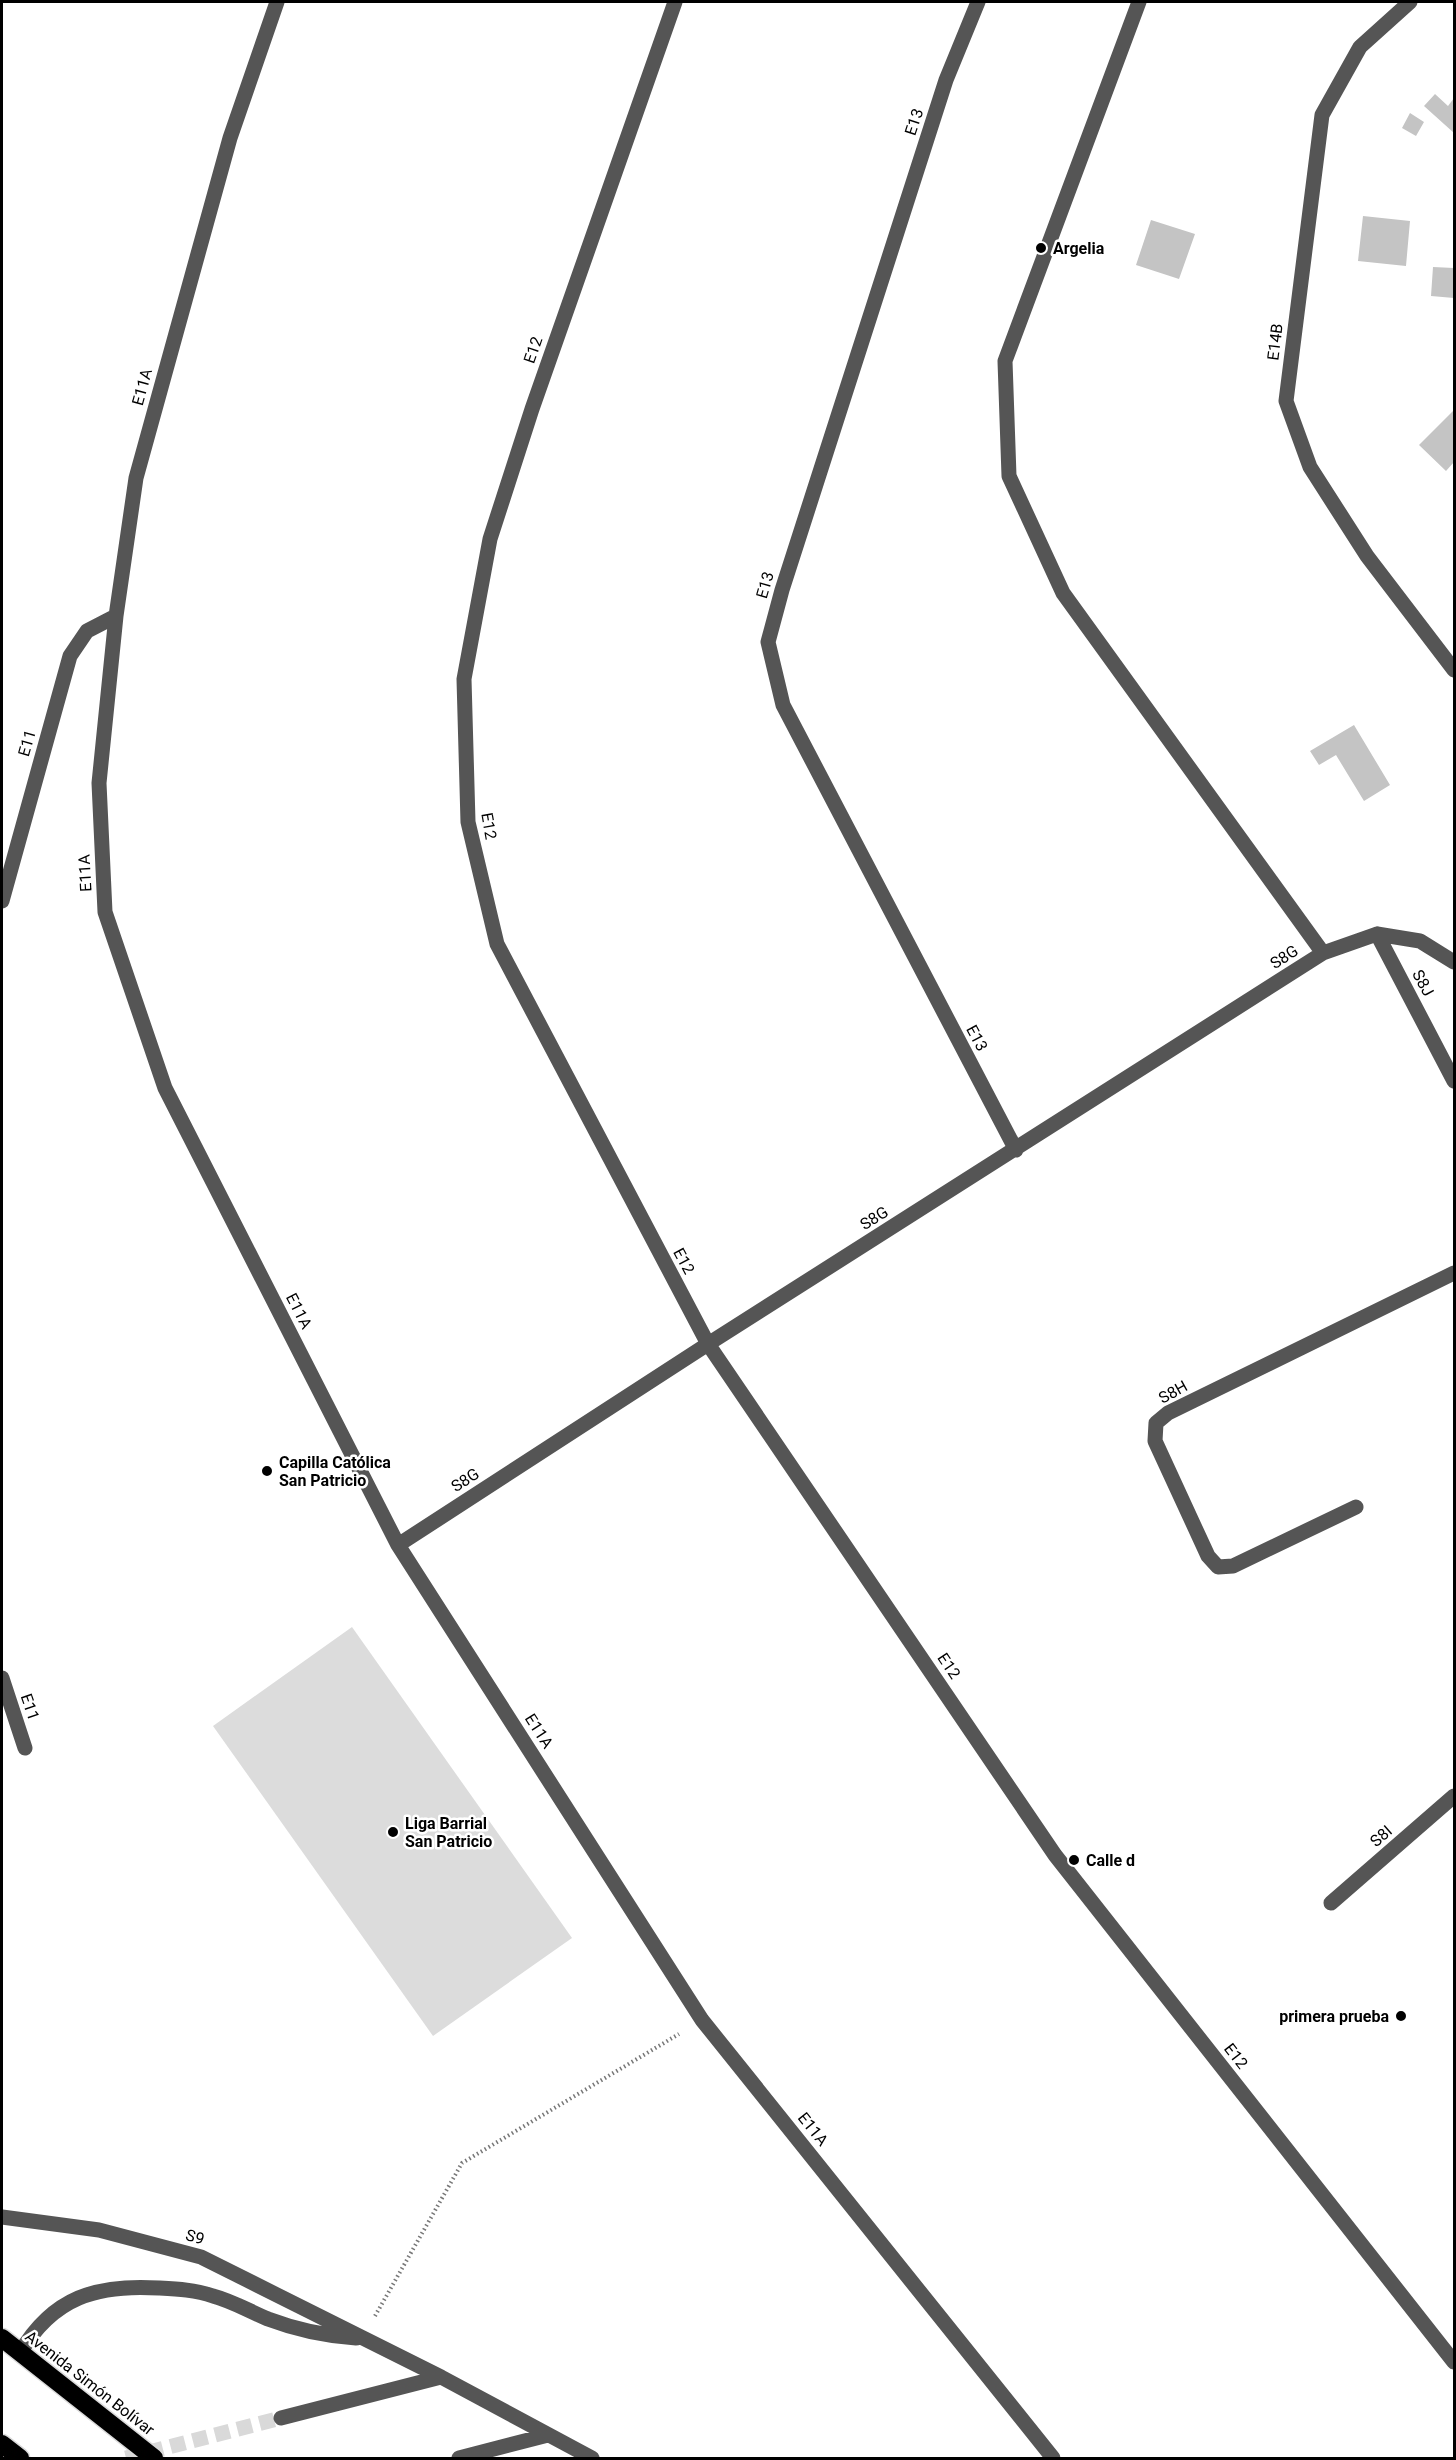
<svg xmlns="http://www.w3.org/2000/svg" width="1456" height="2460" viewBox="0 0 1456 2460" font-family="Roboto,sans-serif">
  <rect width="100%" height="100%" fill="#fff"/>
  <path fill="#dcdcdc" d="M352,1627L572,1938L433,2036L213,1726Z"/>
  <path fill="#c4c4c4" d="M1435,94L1448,106L1454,98V133L1424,106Z
    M1410,113L1424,122L1416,136L1402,128Z
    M1363,216L1410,221L1406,266L1358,261Z
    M1151,220L1195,234L1179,279L1136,265Z
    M1433,267L1454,268V298L1431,296Z
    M1454,410V462L1446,471L1419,445Z
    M1354,725L1390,785L1364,801L1336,755L1319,765L1310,751Z"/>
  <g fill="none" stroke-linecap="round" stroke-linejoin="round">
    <path stroke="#d9d9d9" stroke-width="15" stroke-dasharray="15 8" stroke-linecap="butt" d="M126,2458L281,2418"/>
    <g stroke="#dbdbdb" stroke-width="21">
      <path id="highway" d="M2,2338L154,2458
        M2,2444L20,2458"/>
    </g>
    <path stroke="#777" stroke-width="4" stroke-dasharray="1.5 3" stroke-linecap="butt" d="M375,2316L462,2163L679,2034"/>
    <path stroke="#555" stroke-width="15" d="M277,2L230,138L136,478L116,616L99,783L105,912L165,1088L398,1545L702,2020L1053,2458
      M675,2L532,409L490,539L464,679L468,822L497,944L708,1344L1055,1855L1454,2362
      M978,2L946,80L782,590L768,642L783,705L1016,1150
      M1139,2L1005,361L1009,476L1063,593L1323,953
      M1410,2L1360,47L1322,115L1286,401L1310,467L1367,556L1454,670
      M2,901L70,656L87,631L116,616
      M1377,934L1454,1081
      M1356,1507L1233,1566L1218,1567L1208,1556L1155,1441L1156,1423L1168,1413L1454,1273
      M398,1545L708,1344L1323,953L1377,934L1420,941L1454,962
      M2,1678L25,1748
      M1331,1903L1454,1796
      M2,2217L99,2230L201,2257L441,2377L592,2458
      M20,2353C53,2297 97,2284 159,2288C177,2289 196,2290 213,2296C232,2301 249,2311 268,2319C297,2330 325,2336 356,2338
      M281,2418L441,2377
      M459,2458L548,2435"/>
    <use href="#highway" stroke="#000" stroke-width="18"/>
  </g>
  <g fill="#000" stroke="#fff" stroke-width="2">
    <circle cx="1041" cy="248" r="6"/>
    <circle cx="267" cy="1471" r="6"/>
    <circle cx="393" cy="1832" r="6"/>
    <circle cx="1074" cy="1860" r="6"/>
    <circle cx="1401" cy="2016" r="6"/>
  </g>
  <g text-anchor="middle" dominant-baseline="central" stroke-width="5" stroke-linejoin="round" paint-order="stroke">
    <g font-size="16" fill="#000" stroke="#fff">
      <text transform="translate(914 122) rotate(-72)">E13</text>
      <text transform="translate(1275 342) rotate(-83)">E14B</text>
      <text transform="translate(533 350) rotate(-71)">E12</text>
      <text transform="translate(142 387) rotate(-75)">E11A</text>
      <text transform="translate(765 585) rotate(-74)">E13</text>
      <text transform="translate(27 743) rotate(-74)">E11</text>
      <text transform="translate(489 826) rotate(80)">E12</text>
      <text transform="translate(85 873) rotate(-93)">E11A</text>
      <text transform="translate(1284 957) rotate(-33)">S8G</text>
      <text transform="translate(1423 983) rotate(62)">S8J</text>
      <text transform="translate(977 1038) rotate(62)">E13</text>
      <text transform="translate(874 1218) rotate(-32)">S8G</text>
      <text transform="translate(684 1261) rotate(62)">E12</text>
      <text transform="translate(299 1311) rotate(63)">E11A</text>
      <text transform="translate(1173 1392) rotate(-29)">S8H</text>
      <text transform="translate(465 1480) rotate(-33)">S8G</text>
      <text transform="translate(949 1666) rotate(56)">E12</text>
      <text transform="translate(30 1707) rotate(71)">E11</text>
      <text transform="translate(539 1731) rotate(57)">E11A</text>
      <text transform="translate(1381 1836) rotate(-41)">S8I</text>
      <text transform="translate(1236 2056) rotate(52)">E12</text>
      <text transform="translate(813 2129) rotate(51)">E11A</text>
      <text transform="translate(195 2237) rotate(17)">S9</text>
      <text transform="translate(90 2383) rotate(38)">Avenida Simón Bolívar</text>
    </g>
    <g font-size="16" font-weight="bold" fill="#000" stroke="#fff" text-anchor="start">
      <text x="1053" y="248">Argelia</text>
      <text x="279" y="1462">Capilla Católica<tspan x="279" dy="18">San Patricio</tspan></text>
      <text x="405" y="1823">Liga Barrial<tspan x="405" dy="18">San Patricio</tspan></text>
      <text x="1086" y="1860">Calle d</text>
      <text x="1389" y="2016" text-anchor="end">primera prueba</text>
    </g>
  </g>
  <rect width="1456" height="2460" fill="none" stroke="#000000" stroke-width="6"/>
</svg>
